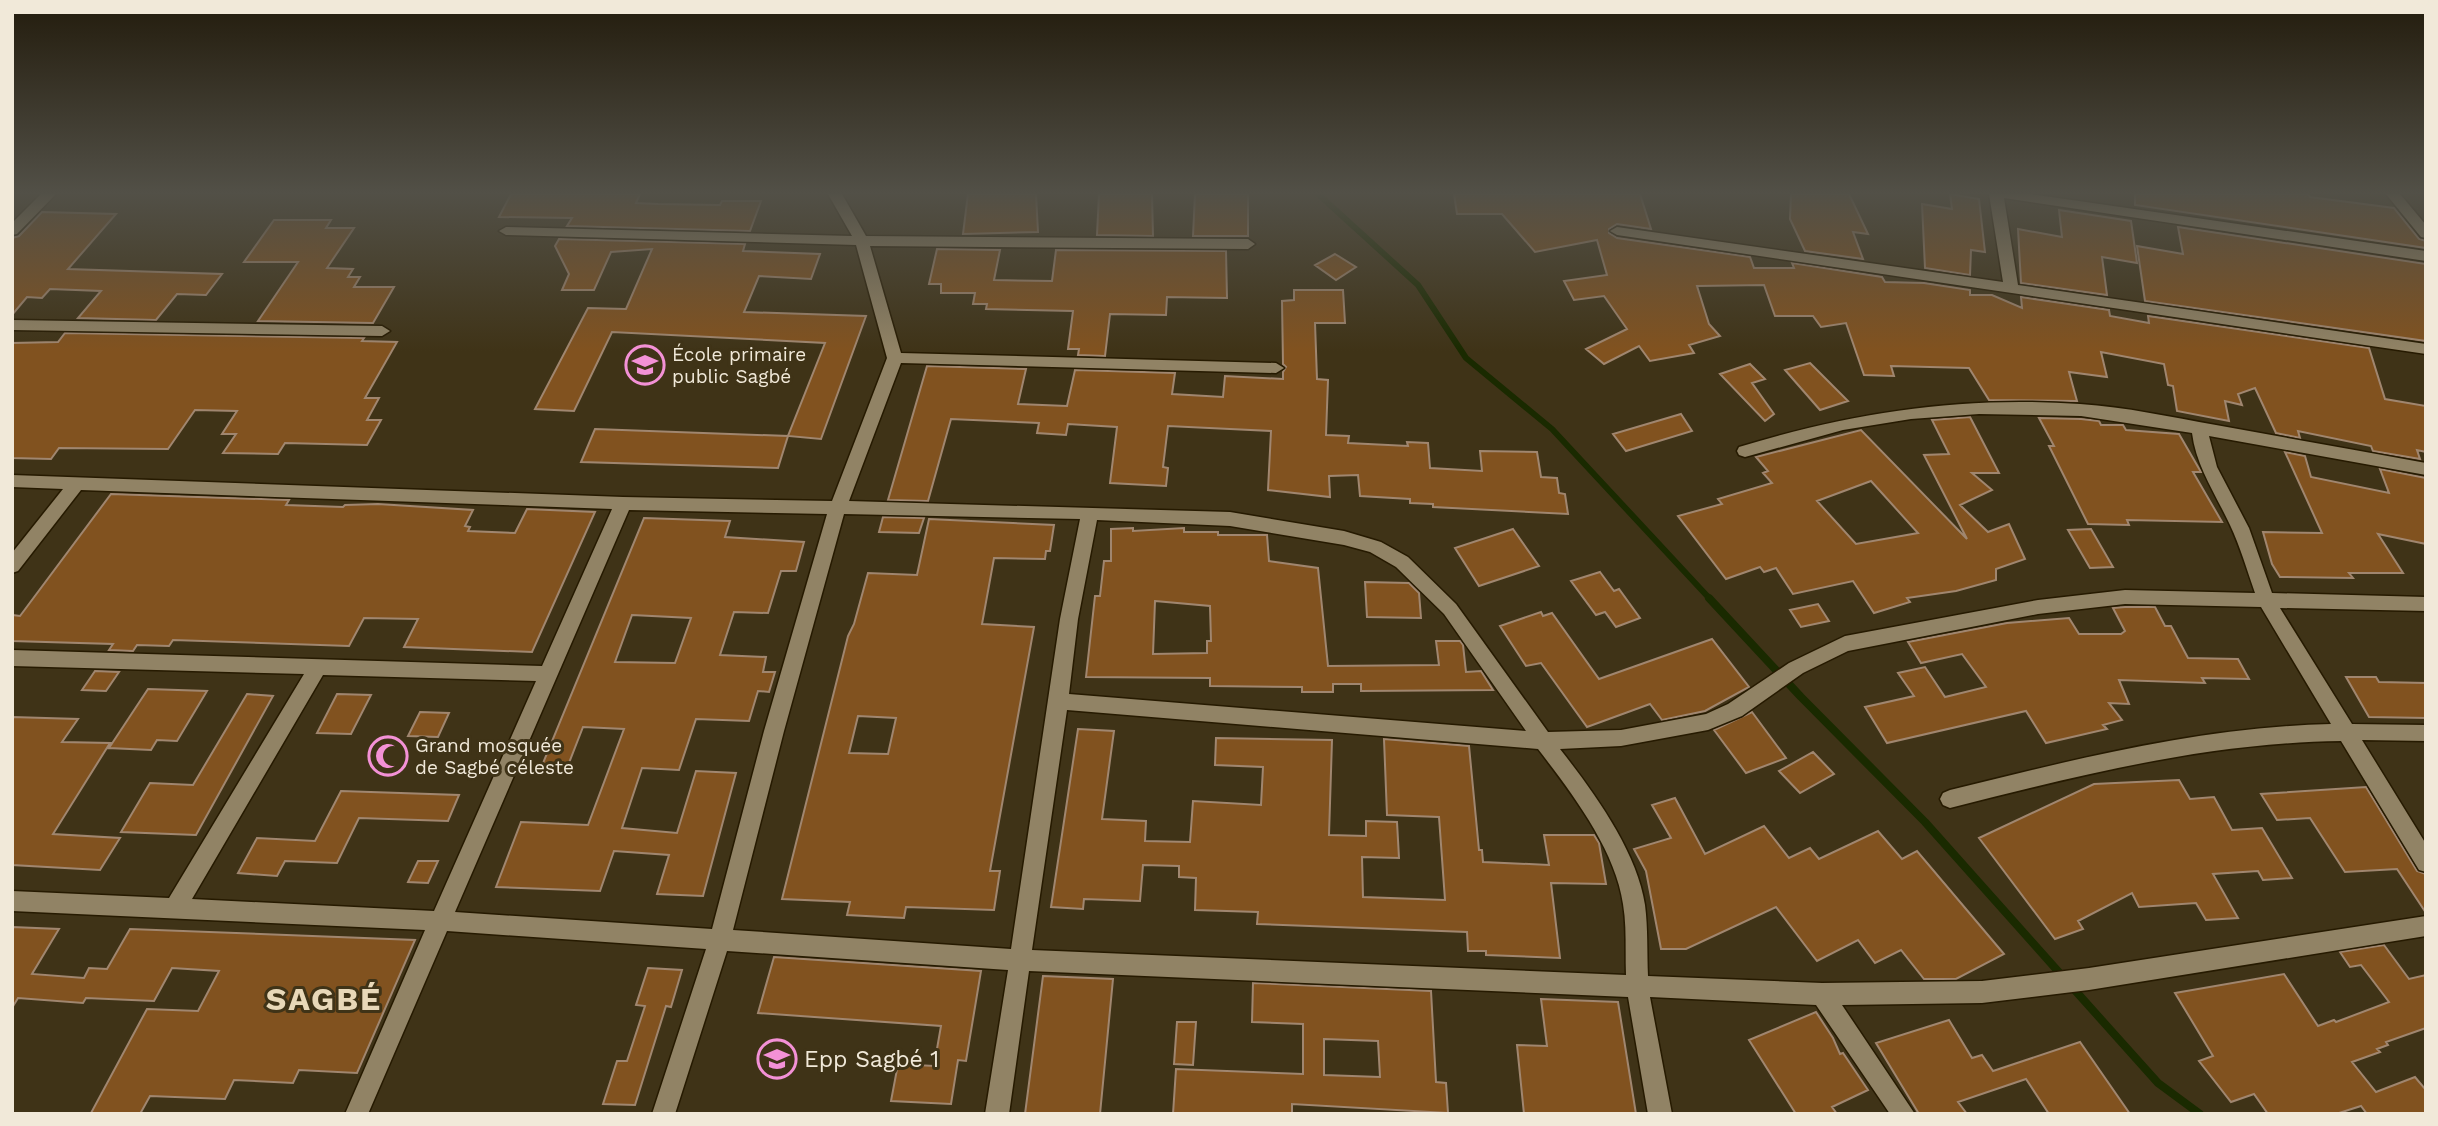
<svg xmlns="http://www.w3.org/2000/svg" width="2438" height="1126" viewBox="0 0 2438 1126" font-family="'Work Sans',sans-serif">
  <rect width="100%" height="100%" fill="#3f3317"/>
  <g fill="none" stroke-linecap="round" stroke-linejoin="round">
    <path stroke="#1a2a00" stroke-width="6" d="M1318,194L1418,285L1466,358L1552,429L1710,599"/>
    <path stroke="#1a2a00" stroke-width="8" d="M1709,598L1801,697L1925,822L2064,978
      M2072,987L2158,1083L2200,1114"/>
  </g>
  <path fill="#81521f" stroke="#a0866f" stroke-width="2" fill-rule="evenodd" d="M511,194H640L636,203L658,204L720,205L722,201H761L750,231L567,226L572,218L499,217Z
    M968,194H1036L1038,232L963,234Z
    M1099,194H1152L1153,236L1097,235Z
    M1195,194H1248V236H1193Z
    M1454,194H1640L1651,229L1617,224L1609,229V233L1617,238L1750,257L1754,268H1794L1792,263L1882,277L1885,282L1924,283L1970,290V295H1992L2022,308L2021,297L2109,310L2110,316L2149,323L2148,316L2369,348L2385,399L2426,406V452L2417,450L2420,459L2373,451L2371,446L2298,431L2300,438L2276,433L2255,388L2238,394L2242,405L2225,401L2229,421L2177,411L2173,386L2168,385L2164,364L2101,352L2107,377L2069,372L2077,401L1989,400L1969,368L1891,366L1894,376L1864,375L1846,323L1821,327L1813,316H1775L1764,285L1697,286L1709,324L1720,336L1689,345L1694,353L1650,361L1639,346L1604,364L1586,349L1627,329L1604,296L1574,300L1564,281L1607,275L1597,240L1535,252L1502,214H1457Z
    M1791,194H1849L1868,234L1853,232L1863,259L1805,251L1790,219Z
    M1950,194L1979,199L1985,252L1971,250L1970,275L1925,268L1922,204L1952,209Z
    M2135,194H2308L2310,197L2394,208L2419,239L2426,241V248L2135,205Z
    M2059,210L2131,221L2137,263L2102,257L2107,295L2021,283L2018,229L2062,237Z
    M42,212L116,214L68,269L222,274L206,295L177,294L156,320L78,318L101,291L50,289L42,298L27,297L12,315V238L19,236Z
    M274,220H331L326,228H354L327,268L353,269L348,277H360L354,287H394L373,323L258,321L298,262H244Z
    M2178,227L2426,264V341L2145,301L2137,246L2183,254Z
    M559,239L745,244L743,251L820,254L811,279L759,276L744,312L866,316L821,439L788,436L825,343L612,332L574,411L535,409L588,308L626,309L652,249L611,252L594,290H562L569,274L555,246Z
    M937,249L1000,250L994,280L1052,281L1056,250L1226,251L1227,298L1167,297L1166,315L1110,314L1105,356L1078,355L1079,349H1068L1073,311L986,309L987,304H973L975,293H941V284H929Z
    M1335,254L1356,267L1336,280L1315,265Z
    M1294,290H1343L1345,323H1315L1317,379L1328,380L1326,435L1349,436L1348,443L1408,446L1407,442L1428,443L1430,468L1482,471L1480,451L1537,452L1541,477L1557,478L1559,493L1565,494L1568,514L1433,507V504L1410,503V499L1360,496L1358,475L1329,476L1330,497L1268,490L1271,431L1168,426L1163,467L1168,468L1166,486L1110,483L1117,427L1068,424L1066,435L1037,433L1039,423L951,419L928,501L888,500L927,366L1026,369L1018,404L1067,406L1075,370L1175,373L1172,394L1223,397L1225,376L1283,379V372L1286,367L1283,364L1282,301L1294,300Z
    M65,333L364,338L362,341L397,342L365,398H379L367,420H381L367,445L285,443L278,454L223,453L236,434H222L237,411L195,410L168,449L59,448L51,459L12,458V343L58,342Z
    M1810,363L1848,401L1820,410L1785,370Z
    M1750,364L1765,379L1752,383L1774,414L1765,421L1720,374Z
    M1681,414L1692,431L1626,451L1613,434Z
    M1970,417L1999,473H1972L1992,490L1960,505L1988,532L2009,524L2025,559L1996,569V580L1956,591L1907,598L1910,602L1874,613L1853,581L1793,594L1776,568L1764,572L1760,567L1726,579L1678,516L1722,504L1718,499L1772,483L1763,473L1768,471L1756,457L1861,430L1967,539L1924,455L1949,454L1932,420ZM1871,481L1918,533L1856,544L1817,501Z
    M2039,418L2081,419L2099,421L2101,425H2123L2126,430L2179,434L2201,472H2193L2222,522L2127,520L2129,525L2088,524L2049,446H2054Z
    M595,429L788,436L778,468L581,462Z
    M2285,452L2305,456L2311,477L2389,493L2380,469L2426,478V544L2378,534L2403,573H2349L2353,578L2280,577L2272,564L2263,532L2322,533Z
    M111,494L289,500L286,505L343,507L345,505L378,504L473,510L465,526L470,527L468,531L515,533L527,509L595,512L532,652L404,647L418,619L364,618L349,646L173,640L169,646L137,645L133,651L109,650L113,644L12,641V615L20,616Z
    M883,517L924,518L919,533L879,532Z
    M644,518L730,521L725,537L804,542L796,571H781L768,613L734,612L720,655L766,657L763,672H775L769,692L758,691L749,721L696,719L679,770L642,768L622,828L677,833L696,771L736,773L703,896L657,894L669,855L614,851L600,891L496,887L521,822L588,825L624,729L583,727L567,768H541ZM632,615L691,618L675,663L615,662Z
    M929,519L1054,525L1050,551H1046L1045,559L994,558L982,624L1034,627L990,871H1000L994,910L906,907L904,918L847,915L850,902L782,899L848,636L854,624L868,573L917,575ZM858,716L896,718L888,754L849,753Z
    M1133,528V531L1184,528V532H1218V535H1267L1269,561L1318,568L1328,666L1439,665L1436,641H1460L1463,645L1466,672L1481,671L1493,690L1361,691V684H1333V692H1302V687L1210,686V678L1086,677L1095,596H1100L1104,561H1111V529ZM1155,601L1210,606L1211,641H1207V653L1153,654Z
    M1513,529L1539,566L1479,586L1455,548Z
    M2091,529L2113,567L2090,568L2068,530Z
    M1600,572L1614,591L1619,589L1640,618L1616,627L1605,612L1596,615L1571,581Z
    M1365,582L1409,583L1419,593L1421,618L1367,617Z
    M1818,604L1829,621L1801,627L1790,610Z
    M2125,607H2155L2165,626H2171L2188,658L2238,659L2249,679L2202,678L2205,683L2119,680L2129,704L2109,703L2122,720L2103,725L2107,729L2046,743L2026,711L1887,743L1865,707L1914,696L1898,673L1925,667L1945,697L1986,687L1962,654L1921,663L1908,642L2007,623L2069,618L2079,634H2121L2125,631L2113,608Z
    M1541,612L1543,616L1552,613L1599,679L1712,639L1749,687L1705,711L1662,720L1650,704L1587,727L1541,663L1526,666L1500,626Z
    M95,671L119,672L106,691L82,690Z
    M2346,677H2376L2379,682L2426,683V718L2369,717Z
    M148,689L207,691L177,741L157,740L151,750L109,748Z
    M247,694L273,696L196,835L121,832L150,783L193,785Z
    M337,694L371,695L351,734L317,733Z
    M420,712L449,713L438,737L408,736Z
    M1752,712L1786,758L1746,773L1714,730Z
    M12,717L78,719L62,742L110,743L53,834L120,838L100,870L12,865Z
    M1078,729L1114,731L1102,819L1146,821L1145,841L1190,842L1193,801L1261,805L1263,767L1215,765L1216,738L1332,740L1329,835L1366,836V821L1397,822L1399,858L1362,857L1363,897L1445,900L1439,817L1387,815L1384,739L1469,746L1479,850H1482L1483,862L1549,865L1544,835H1594L1599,843L1606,884L1551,883L1560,958L1486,955V951H1468L1467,932L1257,924L1258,912L1195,910L1196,878L1179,877V866L1143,865L1140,901L1084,899L1083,909L1051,907Z
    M1813,752L1834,774L1800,793L1779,771Z
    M2179,780L2190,799L2214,797L2232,830L2262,828L2292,878L2263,880L2258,871L2213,874L2238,918L2206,920L2196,903L2139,907L2132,893L2078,921L2083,929L2055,939L1979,838L2094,784Z
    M2366,787L2417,871L2426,874V913L2397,869L2345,872L2310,818L2277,820L2261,794Z
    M341,791L459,795L448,821L359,818L337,863L285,861L277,876L238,873L257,838L315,841Z
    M1675,798L1705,854L1764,826L1789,858L1810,848L1819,859L1878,831L1902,859L1917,851L2004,954L1956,979H1924L1901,950L1875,963L1858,940L1817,961L1776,907L1686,949H1661L1646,871L1634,849L1671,838L1652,805Z
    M418,861H438L428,883L408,882Z
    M12,927L59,929L32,974L84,978L89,968L107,969L130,929L415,940L357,1073L299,1070L293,1083L234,1080L225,1099L150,1096L140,1114H111L91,1113L147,1009L198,1011L219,971L172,968L154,1001L86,998L83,1003L18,998L12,1008Z
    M2384,945L2409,979L2426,975V1028L2386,1042L2388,1045L2377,1049L2380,1052L2352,1062L2376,1092L2415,1077L2426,1090V1114H2367L2361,1106L2336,1114H2268L2254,1094L2231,1102L2199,1061L2213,1056L2175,993L2284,974L2318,1026L2334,1020L2336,1022L2389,1002L2361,965L2350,967L2340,952Z
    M774,957L981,971L966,1061L958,1060L951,1104L891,1101L898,1064L934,1066L941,1026L758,1013Z
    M648,968L682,970L671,1007L666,1006L635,1105L603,1104L617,1061H627L645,1006L636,1005Z
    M1043,976L1113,979L1100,1114H1025Z
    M1253,983L1431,991L1436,1082L1446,1083L1448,1113L1292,1104V1114H1173L1176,1069L1303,1074V1024L1252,1022ZM1324,1039L1378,1041L1380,1077L1324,1075Z
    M1541,999L1618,1002L1636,1114H1524L1517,1045L1547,1046Z
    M1816,1012L1833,1038L1840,1054L1843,1053L1868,1090L1832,1107L1837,1114H1796L1749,1040Z
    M1949,1020L1972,1058L1982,1055L1993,1071L2080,1042L2130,1114H2049L2026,1079L1958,1102L1967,1114H1919L1876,1043Z
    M1177,1022H1196L1193,1065L1174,1064Z"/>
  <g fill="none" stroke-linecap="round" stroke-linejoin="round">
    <g stroke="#261a00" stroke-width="3">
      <path id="street" d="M41,194H56L17,234L12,235V223Z
        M828,194H842L866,236L1248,239L1255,244L1248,249L870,246L901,353L1276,363L1284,368L1276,373L901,363L849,501L1230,512L1344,531L1381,542L1408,557L1456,604L1548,732L1621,730L1706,714L1728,704L1789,663L1845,636L2038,600L2125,590L2255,593C2247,570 2240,546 2230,525C2216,495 2196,466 2192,433L2081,416L1979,414L1911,419L1843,430L1745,457L1739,455L1737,451L1739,447C1853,412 1961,396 2080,404C2126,407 2171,417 2216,425C2286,438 2356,450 2426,463V475L2209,436L2217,467L2249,528L2272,593L2426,597V611L2280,608L2352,724L2426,725V741L2362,740L2426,844V872L2419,870L2341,741C2205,743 2081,775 1950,808L1943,805L1940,799L1943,793L1950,790C2076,759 2200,727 2331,724L2261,607L2125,604L2038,614L1848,651L1803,673L1742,716L1708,730L1621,746L1560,749C1593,791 1637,851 1645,905C1648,928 1647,953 1648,976L1822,983L1982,981L2089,968L2426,916V936L2089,990L1982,1003L1842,1005L1915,1114H1890L1816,1005L1650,997L1672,1114H1648L1628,997L1029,971L1009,1114H985L1008,970L727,951L675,1114H652L706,949L447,931L368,1114H345L425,930L12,911V891L169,898L304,674L12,666V650L542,666L612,509L81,490L18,571L12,573V553L63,489L12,487V475L623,497L832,501L887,358L856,245L506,235L499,231L506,227L852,236ZM629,510L827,514L764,731L712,929L455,912ZM844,514L1080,519L1060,619L1011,949L733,930L784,731ZM1097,520L1230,526L1344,545L1370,552L1396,567L1444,614L1526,731L1069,694L1078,619ZM323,675L536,681L434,911L192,899ZM1067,710L1538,749C1571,792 1615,849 1623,904C1627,927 1625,952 1626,975L1032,950Z
        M1989,194H2030L2426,251V261L2004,198L2018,285L2426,344V354L1617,235L1610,231L1617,227L2003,282Z
        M2386,194H2400L2426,225V238L2421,237Z
        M12,320L382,326L390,331L382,336L12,330Z"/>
    </g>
    <use href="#street" fill="#918365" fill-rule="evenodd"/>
  </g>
  <linearGradient id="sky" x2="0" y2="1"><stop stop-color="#231c0d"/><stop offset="0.55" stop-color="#525047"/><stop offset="1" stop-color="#525047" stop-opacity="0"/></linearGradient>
  <rect width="2438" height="351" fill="url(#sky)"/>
  <defs>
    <g id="school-ring" transform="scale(2.0125)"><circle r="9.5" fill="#3f3317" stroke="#f391d6" stroke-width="1.5"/><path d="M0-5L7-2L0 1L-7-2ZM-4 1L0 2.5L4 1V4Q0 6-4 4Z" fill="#f391d6"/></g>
    <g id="mosque-ring" transform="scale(2.0125)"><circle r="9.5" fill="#3f3317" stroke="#f391d6" stroke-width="1.5"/><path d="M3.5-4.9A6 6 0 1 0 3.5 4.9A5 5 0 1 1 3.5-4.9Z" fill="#f391d6"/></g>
  </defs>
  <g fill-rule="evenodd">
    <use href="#school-ring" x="645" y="365"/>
    <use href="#mosque-ring" x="388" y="756"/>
    <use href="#school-ring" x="777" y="1059"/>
  </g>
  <g text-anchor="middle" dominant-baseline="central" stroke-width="6" stroke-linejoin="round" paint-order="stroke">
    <g font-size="19" fill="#f1e9d9" stroke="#3f3317" text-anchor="start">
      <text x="672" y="354">École primaire<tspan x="672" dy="22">public Sagbé</tspan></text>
      <text x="415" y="745">Grand mosquée<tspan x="415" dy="22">de Sagbé céleste</tspan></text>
    </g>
    <g font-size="23" fill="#f1e9d9" stroke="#3f3317" text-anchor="start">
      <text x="804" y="1059">Epp Sagbé 1</text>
    </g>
    <g font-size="32" font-weight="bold" letter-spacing="2" fill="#e8d8b8" stroke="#3f3317">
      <text x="324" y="999">SAGBÉ</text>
    </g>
  </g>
  <rect width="2438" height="1126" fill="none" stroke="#f1e9d9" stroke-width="28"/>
</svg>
